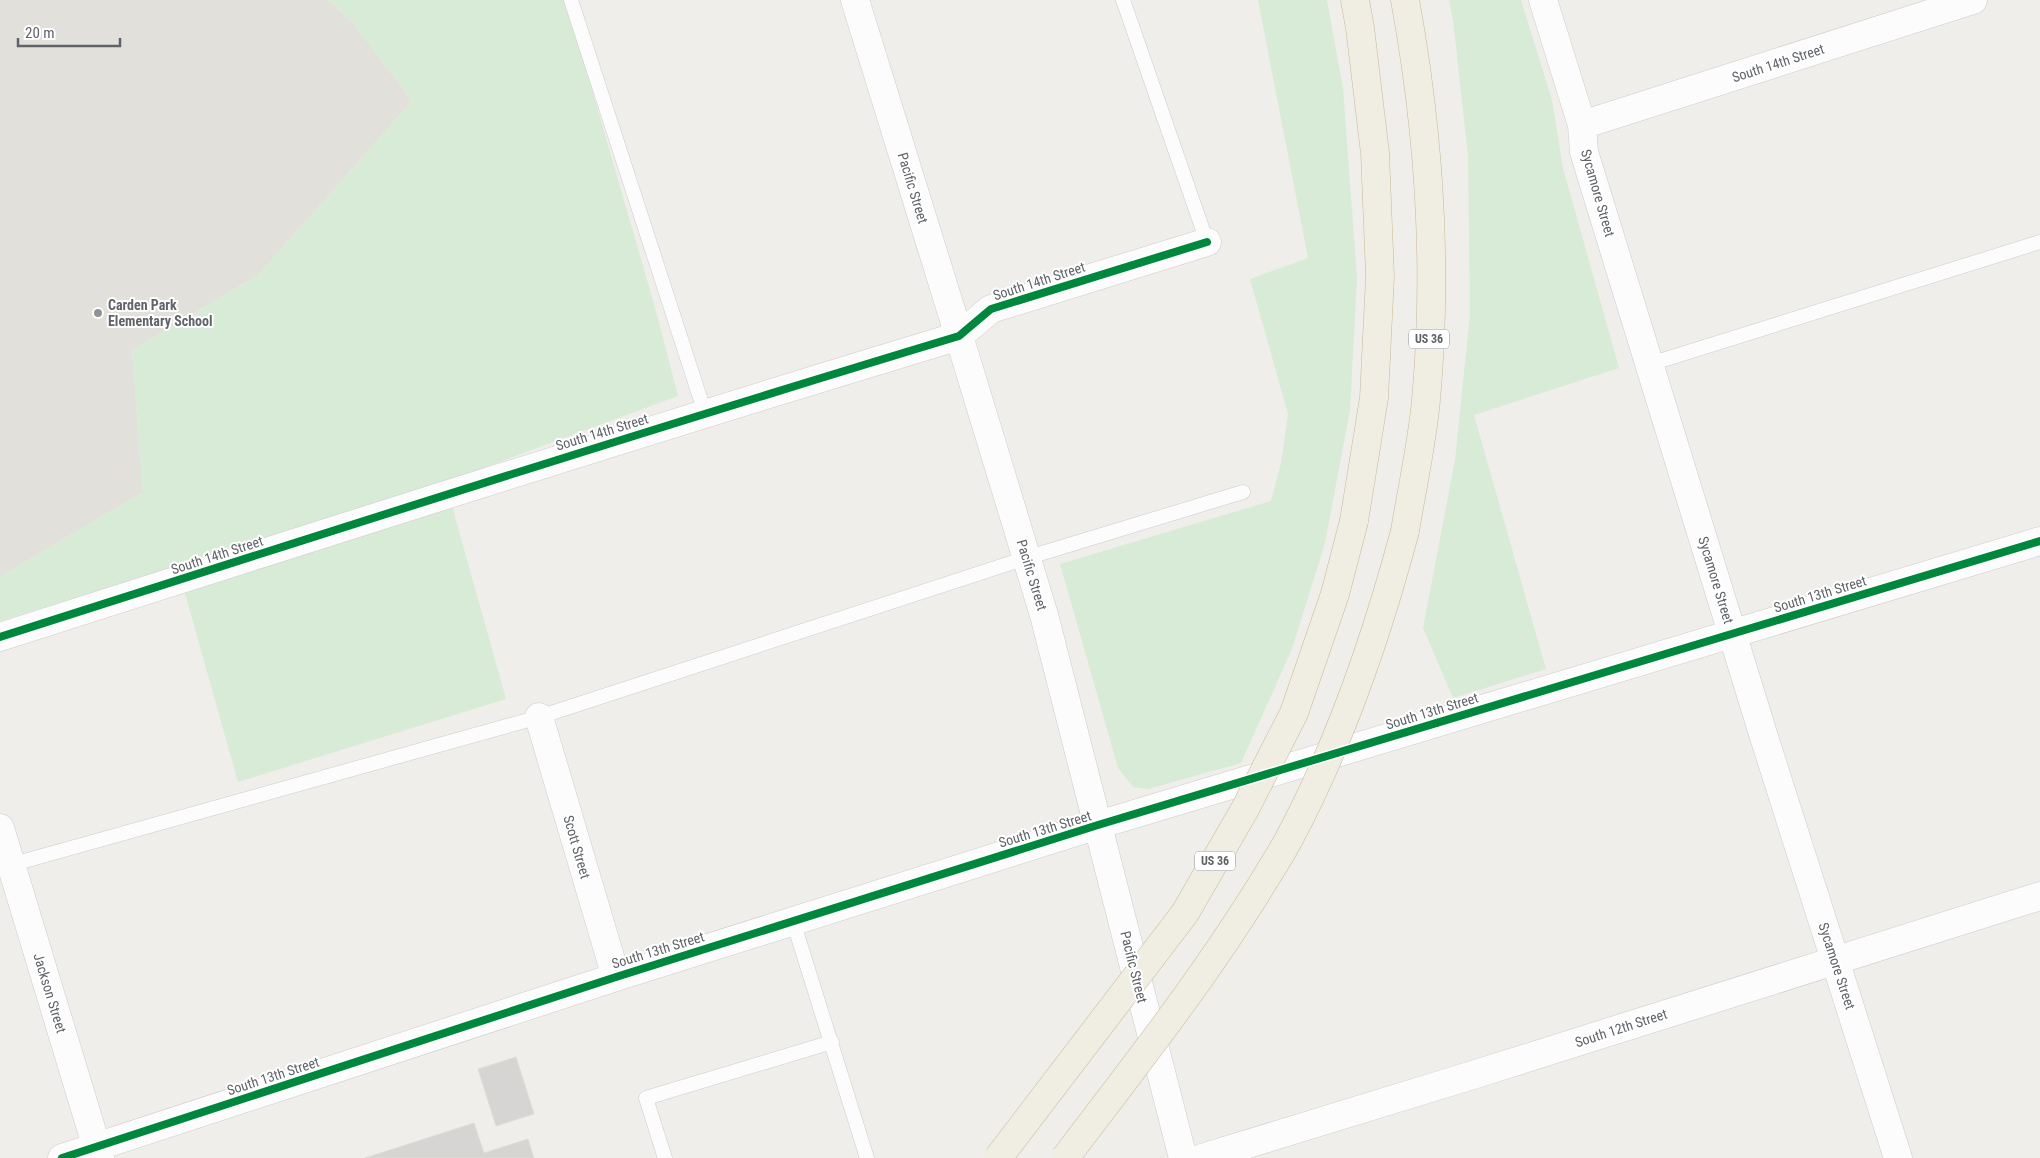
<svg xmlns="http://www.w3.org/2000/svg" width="2040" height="1158" viewBox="0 0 2040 1158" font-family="'Roboto Condensed',sans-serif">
  <rect width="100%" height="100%" fill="#efeeea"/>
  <path fill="#e2e0da" d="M0,0H328L353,23L412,101L258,275L132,350L143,492L0,577Z"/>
  <path fill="#d8ebd6" d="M328,0H566L656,311L678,396L448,481L455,517L506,699L238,782L186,597L175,567L0,621V577L143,492L132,350L258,275L412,101L353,23Z
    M1258,0H1327L1343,88L1357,278L1350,410L1325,543L1292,649L1241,763L1148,789L1133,787L1118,768L1060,564L1271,501L1281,463L1288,414L1250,279L1308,258Z
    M1449,0H1521L1552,100L1563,168L1619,368L1474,415L1546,669L1453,698L1423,628L1455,460L1470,314L1468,156L1453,20Z"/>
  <path fill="#d6d5d3" stroke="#deddd9" d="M516,1057L534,1114L496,1126L478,1069Z
    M474,1123L484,1153L528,1139L534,1158H365Z"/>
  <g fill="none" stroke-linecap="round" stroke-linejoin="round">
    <g stroke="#cbcccc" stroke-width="15">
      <path id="service" d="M571,0L705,413
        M1123,0L1207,242
        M1650,364L2040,242
        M10,865L539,717L1026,558L1243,492
        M793,921L867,1158
        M665,1158L646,1098L832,1042"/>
    </g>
    <g stroke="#cbcccc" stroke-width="29">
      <path id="minor" d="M1543,0L1582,125L1584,152L1764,737L1898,1158
        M1582,125L1973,0
        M0,637C319,535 638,433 959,336L991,309L1207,242
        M539,717L616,977
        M0,828L100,1158
        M62,1158L616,977L1098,825L2040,541
        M1202,1158L1476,1074L2040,896"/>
    </g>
    <g stroke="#cbcccc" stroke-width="29">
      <path id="tertiary" d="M855,0L959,336L1044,615L1183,1158"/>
    </g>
    <g stroke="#c8b996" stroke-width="29">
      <path id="motorway" d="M1354,521L1374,398L1380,276L1375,153L1360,28L1355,0
        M1405,531C1412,488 1422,444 1426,400C1438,267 1429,131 1405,0"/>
    </g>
    <use href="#service" stroke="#fdfcfc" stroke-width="14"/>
    <use href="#minor" stroke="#fdfcfc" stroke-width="28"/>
    <use href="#tertiary" stroke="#fdfcfc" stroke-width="28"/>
    <use href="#motorway" stroke="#f0ede3" stroke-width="28"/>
    <g stroke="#c8b996" stroke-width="29" stroke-linecap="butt">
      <path id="motorway-bridge" d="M998,1158L1185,913L1245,809L1294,713L1335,594L1354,521
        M1065,1158C1131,1071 1199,985 1257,892C1268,874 1280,856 1290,837C1341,741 1377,636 1405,531"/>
    </g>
    <use href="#motorway-bridge" stroke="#f0ede3" stroke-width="28"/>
    <g stroke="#fff" stroke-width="11">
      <path id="cycleway" d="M0,637C319,535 638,433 959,336L991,309L1207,242
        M62,1158L616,977L1098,825L2040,541"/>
    </g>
    <use href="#cycleway" stroke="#00873e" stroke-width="8"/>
  </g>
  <circle fill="#919496" stroke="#fff" stroke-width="2" cx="98" cy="313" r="5"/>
  <g text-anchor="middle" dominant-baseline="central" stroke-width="4" stroke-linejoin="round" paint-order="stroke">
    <g fill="#fff" stroke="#8f9295" stroke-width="1">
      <rect x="1409" y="329.5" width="40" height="19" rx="4"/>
      <rect x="1195" y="851.5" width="40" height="19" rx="4"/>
    </g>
    <g font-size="12" font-weight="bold" fill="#5f6368">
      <text x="1429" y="339">US 36</text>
      <text x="1215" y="861">US 36</text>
    </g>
    <g font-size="14" fill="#5f6368" stroke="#fff">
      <text transform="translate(1778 63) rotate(-18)">South 14th Street</text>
      <text transform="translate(913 188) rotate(73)">Pacific Street</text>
      <text transform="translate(1598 193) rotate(74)">Sycamore Street</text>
      <text transform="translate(1039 281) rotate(-18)">South 14th Street</text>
      <text transform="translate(602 432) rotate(-17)">South 14th Street</text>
      <text transform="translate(217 555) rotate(-18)">South 14th Street</text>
      <text transform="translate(1032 575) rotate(73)">Pacific Street</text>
      <text transform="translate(1716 580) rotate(73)">Sycamore Street</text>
      <text transform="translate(1820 594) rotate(-17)">South 13th Street</text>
      <text transform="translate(1432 711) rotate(-17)">South 13th Street</text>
      <text transform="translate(1045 829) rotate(-17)">South 13th Street</text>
      <text transform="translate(577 847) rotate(74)">Scott Street</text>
      <text transform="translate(658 950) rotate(-17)">South 13th Street</text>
      <text transform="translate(1837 966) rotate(72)">Sycamore Street</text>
      <text transform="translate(1134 967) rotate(76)">Pacific Street</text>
      <text transform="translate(50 993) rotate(73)">Jackson Street</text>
      <text transform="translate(1621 1028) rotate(-18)">South 12th Street</text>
      <text transform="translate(273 1076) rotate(-18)">South 13th Street</text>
    </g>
    <g font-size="14" font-weight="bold" fill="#5f6368" stroke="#fff" text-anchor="start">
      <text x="108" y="305">Carden Park<tspan x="108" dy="16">Elementary School</tspan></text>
    </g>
  </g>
  <path d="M18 38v8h102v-8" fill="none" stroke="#5f6368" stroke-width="2.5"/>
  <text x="25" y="38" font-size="15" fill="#5f6368" stroke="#ffffff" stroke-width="4" paint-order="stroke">20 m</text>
</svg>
